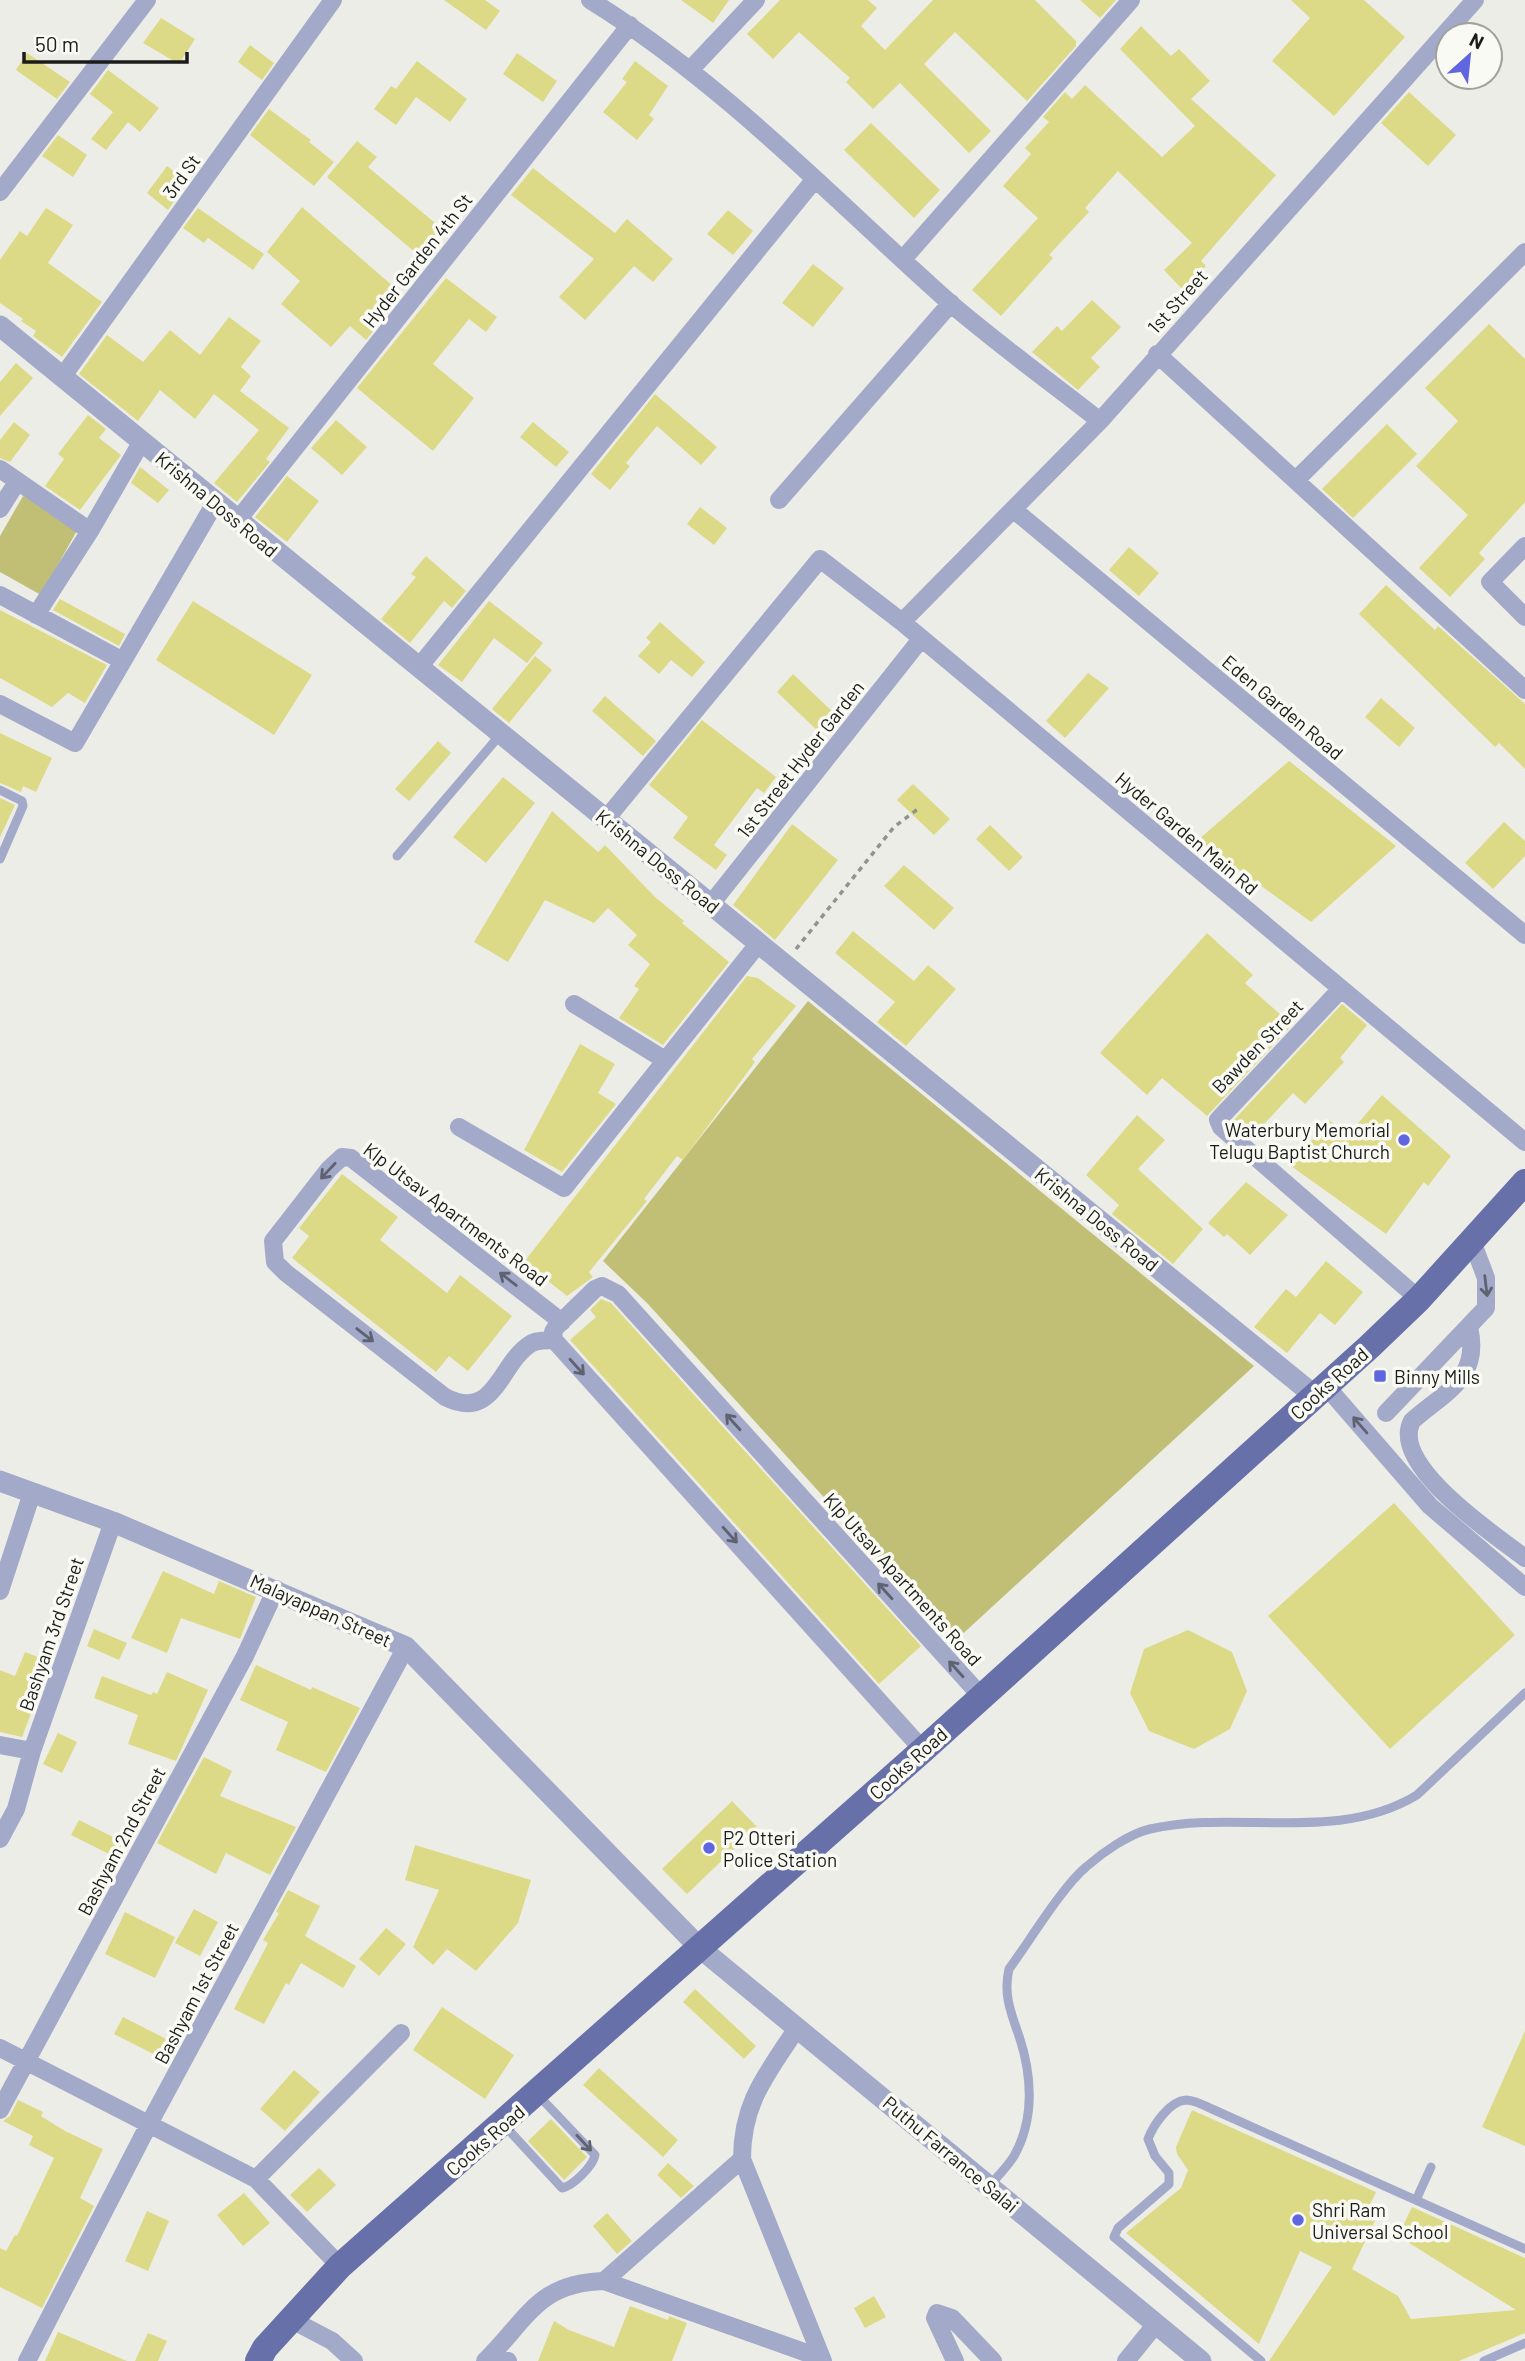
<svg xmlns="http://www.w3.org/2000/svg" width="1525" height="2361" viewBox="0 0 1525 2361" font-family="Barlow,sans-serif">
  <rect width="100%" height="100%" fill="#edede7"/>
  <path fill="#c1bf75" d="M23,496L79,527L41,595L0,572V536Z
    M808,1001L1254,1366L955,1641L647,1303L603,1261Z"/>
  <path fill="#dcda87" d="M444,0H485L500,11L486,30Z
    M681,0H729L713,23Z
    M780,0H868L877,8L861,26L885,50L933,0H1035L1076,41V46L1027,101L955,32L924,64L991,131L969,153L900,83L873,109L846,82L850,78L799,32L773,59L747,34Z
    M1080,0H1116L1100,18Z
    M1291,0H1364L1405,37L1334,116L1272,61L1310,18Z
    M161,18L195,39L179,64L143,43Z
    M1141,26L1171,56L1179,49L1210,81L1191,99L1276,175L1201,261L1206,266L1182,289L1164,270L1192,243L1118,171L1085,208L1089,212L1049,255L1053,258L1001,316L972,290L1038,218L1003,186L1031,154L1025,148L1049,122L1043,117L1065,92L1072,99L1085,85L1162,157L1195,126L1120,49Z
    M250,45L274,63L262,80L238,62Z
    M27,53L70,82L57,99L16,70Z
    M517,53L557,81L543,102L503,74Z
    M417,61L467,99L450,122L416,97L396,125L374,109L391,86L396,89Z
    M635,61L668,86L649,115L654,119L637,140L603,112L627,82L622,79Z
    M108,70L159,108L140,132L128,122L106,150L91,139L113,112L90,94Z
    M1409,92L1456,135L1428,166L1381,123Z
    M269,109L311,140L309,142L334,162L314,186L250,135Z
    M871,123L940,190L914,218L844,150Z
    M58,135L87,155L73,177L42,156Z
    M357,141L377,157L368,167L441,228L418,255L327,177Z
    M167,166L188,182L168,210L147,193Z
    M533,168L615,233L627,219L673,259L653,282L634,266L585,320L559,297L594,259L511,195Z
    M302,207L402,294L366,340L350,326L331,347L281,304L300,281L267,252Z
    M46,208L73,225L48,263L102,302L62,357L33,336L36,331L21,321L23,319L0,303V260L20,231L27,236Z
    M198,208L264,254L253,270L208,238L204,243L183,228Z
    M728,210L753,231L733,255L707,234Z
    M813,264L844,288L813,327L782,303Z
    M446,278L497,317L486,332L469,319L433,364L474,398L433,451L357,388Z
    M1092,300L1121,327L1091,358L1100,367L1078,390L1032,352L1057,326L1062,331Z
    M229,317L261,341L241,367L251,376L240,391L289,428L266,459L270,462L237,502L214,483L259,430L214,394L195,419L160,390L138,421L79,374L107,335L143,362L170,330L200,355Z
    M1489,324L1525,359V502L1479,553L1485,559L1450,597L1419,568L1468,515L1416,466L1458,421L1425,388Z
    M16,363L33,378L0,416V382Z
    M655,394L717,447L701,465L657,426L626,463L630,466L610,490L591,474Z
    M88,415L106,429L99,438L121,455L80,510L45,486L64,459L58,454Z
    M336,420L367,447L342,475L311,448Z
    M14,422L30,435L10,462L0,458V440Z
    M533,422L569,452L556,467L520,437Z
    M1387,424L1417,454L1353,518L1322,489Z
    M140,467L169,490L158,503L131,483Z
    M287,476L319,501L287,542L255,517Z
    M700,507L727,528L714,545L687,524Z
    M1129,547L1159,573L1139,596L1109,570Z
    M426,556L466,591L452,608L444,601L410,643L381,619L416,577L411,574Z
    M1386,585L1435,630L1438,626L1525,704V769L1499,743L1495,747L1359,614Z
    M60,599L125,634L119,646L53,610Z
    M193,601L312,675L274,735L156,660Z
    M489,601L543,643L527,663L494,638L462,682L438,665Z
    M0,610L107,665L85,703L68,693L52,707L0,678Z
    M660,622L705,662L692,677L671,660L659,674L638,656L651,642L646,638Z
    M535,656L552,670L509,723L492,709Z
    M1088,673L1109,688L1065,738L1046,721Z
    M793,674L839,718L822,735L777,692Z
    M605,696L656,741L643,756L592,711Z
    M1381,698L1415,728L1399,747L1365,717Z
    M702,720L776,777L764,793L757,788L714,845L727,855L716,870L673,838L688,817L649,785Z
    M0,733L52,758L36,792L23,786L21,792L0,783Z
    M438,741L451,753L409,801L395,789Z
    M1289,761L1396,846L1311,922L1198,840Z
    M503,777L535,803L486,863L453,837Z
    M913,784L950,819L934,835L897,800Z
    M0,798L15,805L0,837Z
    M552,811L598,852L605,845L655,897L684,921L682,923L729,962L663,1045L619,1018L639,989L634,986L650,964L628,945L637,935L608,908L594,923L545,900L508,962L474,942Z
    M1504,822L1525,841V856L1493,889L1465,863Z
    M792,824L838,860L775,940L733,905Z
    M990,825L1023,857L1009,871L976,839Z
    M904,865L954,908L934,930L884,886Z
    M853,931L914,981L928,965L956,989L906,1046L877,1022L895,1002L835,953Z
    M1207,933L1253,975L1245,983L1292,1025L1207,1116L1162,1078L1147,1095L1100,1053Z
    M747,976L758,978L796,1006L752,1059L755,1062L683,1160L677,1156L644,1199L647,1201L589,1272L593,1277L567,1296L524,1262Z
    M1342,1004L1367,1025L1340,1058L1344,1062L1305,1104L1293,1093L1252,1137L1234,1120Z
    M580,1044L615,1064L598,1093L616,1104L562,1172L524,1150Z
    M1382,1095L1451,1156L1428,1186L1424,1182L1386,1234L1291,1166L1329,1120L1348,1135Z
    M1137,1115L1165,1140L1138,1169L1203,1229L1173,1264L1112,1214L1119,1205L1086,1175Z
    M342,1174L398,1217L380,1240L447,1293L460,1275L512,1316L468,1371L449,1356L436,1372L292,1258L309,1236L299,1228Z
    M1246,1182L1288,1215L1250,1255L1227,1234L1224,1237L1208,1223Z
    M1326,1261L1363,1292L1335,1325L1320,1313L1287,1353L1254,1327L1286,1289L1296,1297Z
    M601,1299L611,1303L921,1646L879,1684L570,1340L596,1317L590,1310Z
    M1394,1503L1515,1635L1390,1749L1268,1616Z
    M163,1571L214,1594L219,1581L256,1597L240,1639L181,1618L167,1653L131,1638Z
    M94,1629L127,1643L119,1660L87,1646Z
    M1188,1630L1232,1652L1247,1691L1230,1729L1194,1749L1149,1731L1130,1693L1144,1649Z
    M25,1652L51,1662L22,1737L0,1732V1670L15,1676Z
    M256,1665L311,1690L312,1687L360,1708L326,1772L276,1750L288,1722L240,1700Z
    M167,1672L208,1690L176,1761L128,1744L138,1715L94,1698L102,1676L151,1695L153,1692L157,1694Z
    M58,1733L77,1742L62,1773L43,1764Z
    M204,1757L232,1771L220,1796L296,1827L270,1875L226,1853L216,1874L157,1843Z
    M732,1801L757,1827L687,1894L662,1869Z
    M79,1820L123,1842L115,1857L71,1835Z
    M415,1845L531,1880L518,1923L476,1971L447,1949L433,1965L413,1947L439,1890L405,1880Z
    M288,1890L320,1906L305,1936L356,1966L343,1988L301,1963L289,1985L286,1983L264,2024L234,2009L268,1943L263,1940L279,1913L276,1912Z
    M194,1909L218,1922L200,1956L175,1943Z
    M125,1912L175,1937L155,1978L105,1954Z
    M386,1928L406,1944L379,1976L359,1959Z
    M695,1989L756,2046L744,2059L683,2002Z
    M442,2007L514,2055L485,2099L413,2050Z
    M123,2017L178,2045L169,2062L114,2034Z
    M1525,2031V2146L1482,2127Z
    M599,2068L678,2140L663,2157L583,2085Z
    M294,2070L320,2092L285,2131L260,2109Z
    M18,2100L43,2112L41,2116L65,2131L103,2149L80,2198L94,2206L42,2308L0,2287V2248L6,2251L15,2235L17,2236L54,2158L29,2145L33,2136L3,2121L10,2116Z
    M1192,2110L1376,2192L1369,2207L1379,2212L1352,2269L1398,2296L1411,2319L1516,2310L1398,2236L1412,2207L1525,2258V2333L1459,2361H1269L1332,2267L1300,2251L1259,2344L1126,2233L1181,2188L1188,2170L1177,2154L1176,2147Z
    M551,2119L587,2157L564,2180L528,2141Z
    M668,2163L694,2186L681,2198L657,2175Z
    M319,2168L336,2185L307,2212L290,2195Z
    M244,2193L270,2223L243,2246L217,2215Z
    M147,2211L169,2221L148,2271L125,2261Z
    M607,2213L632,2241L617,2254L593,2226Z
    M874,2296L886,2317L865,2328L854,2308Z
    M630,2306L668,2320L669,2316L687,2323L672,2361H538L554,2321L569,2330L614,2347Z
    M58,2332L127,2361H45Z
    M148,2333L167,2341L158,2361H135Z"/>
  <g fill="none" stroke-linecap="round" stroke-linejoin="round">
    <path stroke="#93938e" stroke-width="3.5" stroke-dasharray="5 5" stroke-linecap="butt" d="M796,949L894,827L919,808"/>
    <path stroke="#a3a9c9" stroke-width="9" d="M0,790L22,801L23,806L0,859
      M397,856L500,735
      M504,2125L562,2188C573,2186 593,2166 595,2155L538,2095
      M990,2185C998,2176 1008,2166 1014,2156C1035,2119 1032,2075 1019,2036C1011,2013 1003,1994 1009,1969C1029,1942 1062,1887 1086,1867C1103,1852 1129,1834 1150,1829C1239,1809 1336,1844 1417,1795L1525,1693
      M1416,2200L1431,2167
      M1261,2361L1114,2237L1118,2228L1169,2184V2173L1155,2156L1148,2139C1153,2126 1169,2101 1186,2100C1195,2100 1205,2106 1212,2109L1525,2249
      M1484,2361L1525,2343"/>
    <path stroke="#a3a9c9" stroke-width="18" d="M590,0C724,83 833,199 950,303C998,344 1050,382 1100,421
      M690,70L756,0
      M0,192L147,0
      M904,258L1131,0
      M1157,354L1525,690
      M63,376L333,0
      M0,469L90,531
      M1296,480L1525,252
      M779,500L951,303
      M0,509L17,482
      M1014,510L1525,935
      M237,521L630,25
      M1525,546L1490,582L1525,617
      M0,595L123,661
      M36,615L90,531L142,441
      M902,622L1100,421L1475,0
      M419,667L815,179
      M0,704L75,743L215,503
      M606,819L820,559L902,622L1525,1142
      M711,904L921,639
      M1341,989L1218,1120L1221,1127L1419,1299
      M574,1004L665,1060
      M459,1127L564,1188L758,944
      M1469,1327C1481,1378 1446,1391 1412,1421C1389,1465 1495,1535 1525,1558
      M554,1340C547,1340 539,1340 532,1343C499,1362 496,1423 445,1397L286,1273L275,1262L273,1241L329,1169L342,1157L351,1158L562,1322
      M1326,1386L1430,1506L1525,1587
      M1386,1413L1486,1308V1278L1472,1241
      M0,1591L32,1493
      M0,1745L32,1751
      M923,1750L554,1340L553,1332L556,1327L595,1289L602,1286L618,1294L981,1696
      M0,1839L16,1809L32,1751L113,1522
      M0,2048L256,2179L340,2266
      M0,2110L245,1656L276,1589
      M742,2159L823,2361
      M256,2179L401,2033
      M604,2281L821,2358
      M292,2320L332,2341L354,2361
      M491,2356L508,2361
      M27,2361L149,2124L406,1647
      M485,2361C528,2319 537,2283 604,2281L742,2159C742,2102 767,2074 797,2028
      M955,2361L935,2318L937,2313L952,2318L993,2361
      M1126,2361L1156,2324"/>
    <path stroke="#a3a9c9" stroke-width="21" d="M0,326L1315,1396
      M0,1481L113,1522L406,1647L700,1948L1201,2361"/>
    <path stroke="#6770a9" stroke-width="26" d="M258,2361L265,2348L340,2266L923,1750L1370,1346L1419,1299L1525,1182"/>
  </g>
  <defs><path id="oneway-shaft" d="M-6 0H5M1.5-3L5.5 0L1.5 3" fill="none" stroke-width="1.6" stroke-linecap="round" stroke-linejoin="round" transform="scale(1.75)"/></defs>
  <g stroke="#5f6271">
    <use href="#oneway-shaft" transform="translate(328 1171) rotate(133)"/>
    <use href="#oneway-shaft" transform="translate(508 1279) rotate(-142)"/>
    <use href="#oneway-shaft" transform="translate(1486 1286) rotate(83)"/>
    <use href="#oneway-shaft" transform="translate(365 1335) rotate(38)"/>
    <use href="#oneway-shaft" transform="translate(577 1367) rotate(48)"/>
    <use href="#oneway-shaft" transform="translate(733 1422) rotate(-132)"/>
    <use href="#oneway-shaft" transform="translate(1360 1425) rotate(-131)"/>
    <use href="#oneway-shaft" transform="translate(730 1535) rotate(48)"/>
    <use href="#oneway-shaft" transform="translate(885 1591) rotate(-132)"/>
    <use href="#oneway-shaft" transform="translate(956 1669) rotate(-132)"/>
    <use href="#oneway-shaft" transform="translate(584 2143) rotate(47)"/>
  </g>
  <g fill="#6066de" stroke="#fafaf4" stroke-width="2.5">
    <circle cx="1404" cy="1140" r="7"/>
    <rect x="1373" y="1369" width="14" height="14" rx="3.5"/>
    <circle cx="709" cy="1848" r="7"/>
    <circle cx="1298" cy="2220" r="7"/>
  </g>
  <g text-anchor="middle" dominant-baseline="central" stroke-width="7" stroke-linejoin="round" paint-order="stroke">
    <g font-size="19" fill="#1b1b19" stroke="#fafaf4">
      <text transform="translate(181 176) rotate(-54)">3rd St</text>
      <text transform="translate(417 260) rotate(-52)">Hyder Garden 4th St</text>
      <text transform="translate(1177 301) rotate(-48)">1st Street</text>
      <text transform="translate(217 504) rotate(40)">Krishna Doss Road</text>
      <text transform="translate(1283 707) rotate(40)">Eden Garden Road</text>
      <text transform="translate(800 759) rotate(-52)">1st Street Hyder Garden</text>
      <text transform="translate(1187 833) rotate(40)">Hyder Garden Main Rd</text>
      <text transform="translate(658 861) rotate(39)">Krishna Doss Road</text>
      <text transform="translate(1257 1046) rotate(-46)">Bawden Street</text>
      <text transform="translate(456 1214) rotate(37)">Klp Utsav Apartments Road</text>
      <text transform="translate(1097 1219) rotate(39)">Krishna Doss Road</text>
      <text transform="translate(1329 1383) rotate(-42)">Cooks Road</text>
      <text transform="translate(903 1579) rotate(48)">Klp Utsav Apartments Road</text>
      <text transform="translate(321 1610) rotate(24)">Malayappan Street</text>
      <text transform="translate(51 1634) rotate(-71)">Bashyam 3rd Street</text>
      <text transform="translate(908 1763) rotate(-42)">Cooks Road</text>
      <text transform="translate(121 1841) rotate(-62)">Bashyam 2nd Street</text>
      <text transform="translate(196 1993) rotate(-62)">Bashyam 1st Street</text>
      <text transform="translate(485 2140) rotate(-41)">Cooks Road</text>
      <text transform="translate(951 2154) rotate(40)">Puthu Farrance Salai</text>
    </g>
    <g font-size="19" fill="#1b1b19" stroke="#fafaf4" text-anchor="start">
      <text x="1390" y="1129" text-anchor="end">Waterbury Memorial<tspan x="1390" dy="22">Telugu Baptist Church</tspan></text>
      <text x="1394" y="1376">Binny Mills</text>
      <text x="723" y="1837">P2 Otteri<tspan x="723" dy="22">Police Station</tspan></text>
      <text x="1312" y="2209">Shri Ram<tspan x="1312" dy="22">Universal School</tspan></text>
    </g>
  </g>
  <g transform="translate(1469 56) rotate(27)"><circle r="33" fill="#fafaf4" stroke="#a1a19c" stroke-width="2"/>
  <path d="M0-5L12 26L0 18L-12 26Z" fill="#6066de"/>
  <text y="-10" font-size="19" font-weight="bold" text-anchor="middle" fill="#1b1b19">N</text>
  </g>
  <path d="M24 52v10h163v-10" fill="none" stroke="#1b1b19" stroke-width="3.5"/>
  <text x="35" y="52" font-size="21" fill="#1b1b19" stroke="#fafaf4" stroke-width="5" paint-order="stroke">50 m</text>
</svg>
